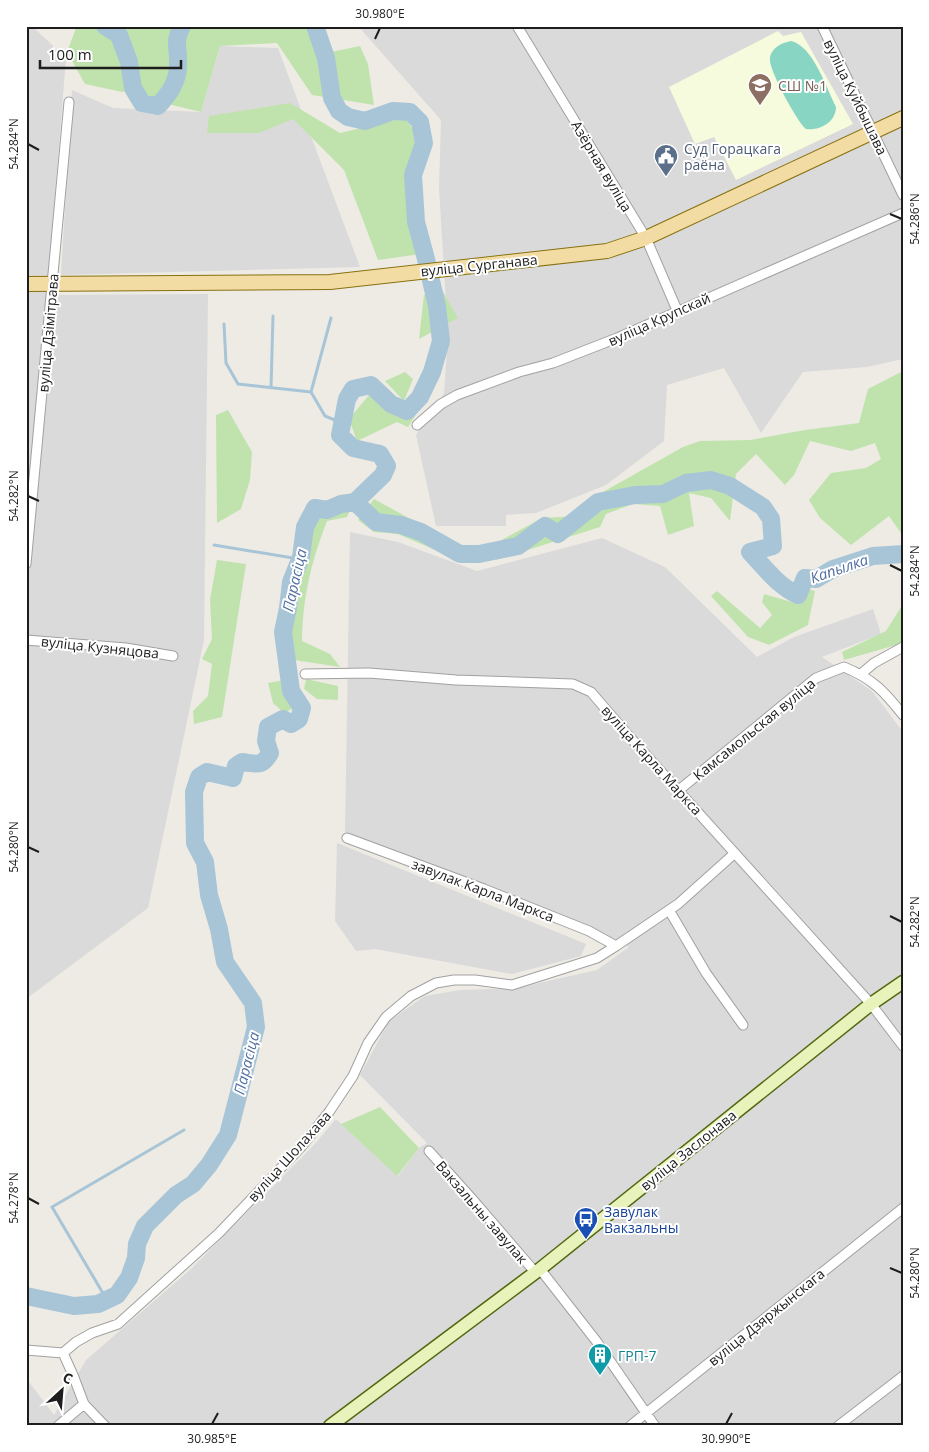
<svg xmlns="http://www.w3.org/2000/svg" width="929" height="1452" viewBox="0 0 929 1452" font-family="'Open Sans',sans-serif">
  <rect width="100%" height="100%" fill="#edebe4"/>
  <path fill="#dbdada" d="M26,26H32L66,58L47,295L208,294L204,640L148,908L26,999Z
    M358,26H903V206L900,207L903,212V359L867,367L803,372L761,433L724,368L667,385L664,441L606,485L536,513L506,515V526H436L416,435L444,393L448,336L439,188L441,120Z
    M220,46L278,48L360,267L61,275L72,90L113,108L201,112Z
    M350,532L398,542L477,571L602,538L665,567L757,657L794,637L873,609L881,634L822,657L872,691L903,732V1426H26V1378L54,1415L86,1360L191,1269L313,1146L336,1119L398,1176L419,1148L427,1143L360,1075L389,1021L425,996L460,990L517,988L597,970L629,947L345,832Z
    M337,843L586,944L581,956L512,974L375,949L356,951L335,921Z"/>
  <path fill="#f7fbde" d="M778,31L783,36L801,32L853,124L736,180L714,137L695,144L669,87Z"/>
  <path fill="#c0e3ae" d="M75,26H324L331,52L360,46L368,64L374,105L312,95L277,43L220,46L201,112L147,99L139,87L122,92L85,84L67,52L75,31Z
    M290,103L340,133L404,118L418,135L406,201L421,254L378,260L344,170L293,119L259,133H207L209,116Z
    M442,290L458,318L419,339L424,295Z
    M903,371V536L889,516L851,545L820,518L809,500L831,473L866,468L881,459L875,443L851,451L810,441L794,475L785,485L756,454L736,474L730,521L711,498L689,493L694,526L668,535L660,506L633,504L606,514L600,527L496,560L498,542L542,518L577,516L594,497L683,447L700,441L750,440L805,430L859,423L868,389Z
    M405,372L413,379L404,401L385,381Z
    M369,395L385,407L403,416L418,411L408,427L397,422L357,441L349,419Z
    M228,410L252,452L250,480L241,509L217,523L216,415Z
    M374,499L456,544L449,556L398,534L374,532L358,520Z
    M351,508L347,517L327,521C311,563 303,595 302,641L330,654L340,667L294,660L287,633L296,587L306,554L309,526L317,512L332,513Z
    M217,560L246,564L222,717L194,724L193,711L208,696L212,664L202,659L212,639L210,600Z
    M807,589L815,591L808,625L769,645L748,637L711,596L717,591L760,628L772,615L762,602L764,594L795,603Z
    M903,594V643L844,660L842,652L886,631L901,607Z
    M306,679L338,686V700L317,699L304,689Z
    M284,680L285,690L296,707L284,713L273,703L268,683Z
    M380,1107L419,1148L397,1176L341,1124Z"/>
  <path fill="#89d5c3" d="M791,41C813,46 826,87 836,107C836,122 820,131 806,129C797,122 771,73 770,61C769,49 781,43 791,41Z"/>
  <g fill="none" stroke-linecap="round" stroke-linejoin="round">
    <path stroke="#a8c5d7" stroke-width="3" d="M224,324L226,363L238,384L311,392L325,416L342,423
      M271,388L273,316
      M311,392L331,318
      M214,545L299,559
      M107,1300L52,1207L184,1130"/>
    <path stroke="#a8c5d7" stroke-width="18" d="M105,26L119,35L129,62L133,88L142,103L158,106C169,94 178,82 178,65C179,47 173,44 182,26
      M355,502L376,522L401,525L421,532L460,554H479L518,546L545,526L558,534L598,502L635,495L663,494L686,483L711,480L730,486L763,507L771,519L773,546L750,552C765,568 778,586 798,595L805,578L816,579L833,569L873,556L903,554
      M26,1296L74,1306L98,1304L117,1295L129,1278L136,1258L137,1244L145,1226L176,1195L193,1184L209,1165L228,1135L256,1027L253,1003L225,962L219,929L209,895L205,862L195,843L194,792L199,777L207,772L233,778L236,766L242,762C258,764 262,767 270,753L266,741L268,727L283,719L291,724L299,719L302,708L291,691L283,632L288,608L291,582L301,557L305,527L315,508L327,510L341,504L355,502L383,475L387,466L380,454L353,448L340,435L347,399L353,389L371,385L391,404L407,411L420,397L432,372L441,341L437,306L425,255L416,222L413,175L424,143L420,122L410,112L393,111L365,121L348,117L339,111L332,98L326,58L315,26"/>
    <g stroke="#a1a1a1" stroke-width="11">
      <path id="street" d="M517,26L646,238L677,310
        M822,26L903,195
        M417,425L441,404L457,395L519,372L553,363L617,338L903,213
        M26,564L69,102
        M26,640L126,648L173,656
        M305,674L369,673L456,680L573,684L591,692L628,735L871,1004L903,1046
        M861,674L874,663L903,647
        M679,790L816,678L844,667C873,679 884,691 903,715
        M347,838L484,889L589,931L616,946
        M669,910L706,973L743,1025
        M429,1151L473,1200L535,1272
        M540,1269L597,1342L655,1426
        M26,1350L63,1353
        M63,1353L76,1342L92,1333L118,1324L219,1233L301,1147L329,1112L353,1076L368,1043L386,1017L411,996L436,983L454,980H475L512,985L597,958L616,946L678,904L735,853
        M63,1353L73,1375L84,1404L105,1426
        M58,1426L84,1404
        M630,1426L903,1208
        M838,1426L903,1376"/>
    </g>
    <g stroke="#52680f" stroke-width="15">
      <path id="secondary" d="M330,1426L540,1269L871,1004L903,982"/>
    </g>
    <g stroke="#87710f" stroke-width="16">
      <path id="primary" d="M26,284L330,282L607,251L646,238L903,118"/>
    </g>
    <use href="#street" stroke="#fff" stroke-width="9"/>
    <use href="#secondary" stroke="#e8f3bc" stroke-width="12"/>
    <use href="#primary" stroke="#f2dca4" stroke-width="14"/>
  </g>
  <path fill="none" stroke="#1d1d1d" stroke-width="2" d="M375,39L380,28M28,144L39,150M890,214L902,219M28,496L39,501M890,565L902,571M28,847L39,852M890,916L902,922M28,1198L39,1204M890,1268L902,1273M212,1424L218,1413M726,1424L732,1413"/>
  <defs>
    <g id="school-pin" transform="scale(1.25)"><path d="M0 17L-7.5 6A9.5 9.5 0 1 1 7.5 6Z" fill="#8d6e63" stroke="#fff"/><path d="M0-5L7-2L0 1L-7-2ZM-4 1L0 2.5L4 1V4Q0 6-4 4Z" fill="#fff"/></g>
    <g id="civic-pin" transform="scale(1.25)"><path d="M0 17L-7.5 6A9.5 9.5 0 1 1 7.5 6Z" fill="#5c6f8a" stroke="#fff"/><path d="M-.6-6.5H3V-4.5H.6V-3L4-1V1h2V6H-6V1h2V-1L-.6-3ZM-1.2 2.5V6h2.4V2.5Z" fill="#fff"/></g>
    <g id="bus-pin" transform="scale(1.25)"><path d="M0 17L-7.5 6A9.5 9.5 0 1 1 7.5 6Z" fill="#1a4fb4" stroke="#fff"/><path d="M-5-6H5V4H4V6H2V4H-2V6H-4V4H-5ZM-3.5-4V0h7V-4ZM-3.5 1.2v1.5H-2V1.2ZM2 1.2v1.5H3.5V1.2Z" fill="#fff"/></g>
    <g id="building-pin" transform="scale(1.25)"><path d="M0 17L-7.5 6A9.5 9.5 0 1 1 7.5 6Z" fill="#0f9aa8" stroke="#fff"/><path d="M-4-6H4V6H1V3H-1V6H-4ZM-2.5-4.3h1.7v1.8h-1.7ZM.8-4.3h1.7v1.8H.8ZM-2.5-1h1.7V.8h-1.7ZM.8-1h1.7V.8H.8Z" fill="#fff"/></g>
  </defs>
  <g fill-rule="evenodd">
    <use href="#school-pin" x="760" y="85"/>
    <use href="#civic-pin" x="666" y="156"/>
    <use href="#bus-pin" x="586" y="1219"/>
    <use href="#building-pin" x="600" y="1355"/>
  </g>
  <g text-anchor="middle" dominant-baseline="central" stroke-width="4" stroke-linejoin="round" paint-order="stroke">
    <g font-size="14" fill="#785e54" stroke="#fff" text-anchor="start">
      <text x="778" y="85">СШ №1</text>
    </g>
    <g font-size="14" fill="#1d1d1d" stroke="#fff">
      <text transform="translate(856 97) rotate(64)">вуліца Куйбышава</text>
      <text transform="translate(602 166) rotate(59)">Азёрная вуліца</text>
      <text transform="translate(479 265) rotate(-6)">вуліца Сурганава</text>
      <text transform="translate(659 319) rotate(-24)">вуліца Крупскай</text>
      <text transform="translate(48 333) rotate(-85)">вуліца Дзімітрава</text>
      <text transform="translate(100 647) rotate(6)">вуліца Кузняцова</text>
      <text transform="translate(754 729) rotate(-39)">Камсамольская вуліца</text>
      <text transform="translate(652 760) rotate(48)">вуліца Карла Маркса</text>
      <text transform="translate(483 890) rotate(21)">завулак Карла Маркса</text>
      <text transform="translate(688 1150) rotate(-39)">вуліца Заслонава</text>
      <text transform="translate(289 1156) rotate(-48)">вуліца Шолахава</text>
      <text transform="translate(482 1212) rotate(49)">Вакзальны завулак</text>
      <text transform="translate(766 1317) rotate(-39)">вуліца Дзяржынскага</text>
    </g>
    <g font-size="14" fill="#4e5e75" stroke="#fff" text-anchor="start">
      <text x="684" y="148">Суд Горацкага<tspan x="684" dy="16">раёна</tspan></text>
    </g>
    <g font-size="14" fill="#164399" stroke="#fff" text-anchor="start">
      <text x="604" y="1211">Завулак<tspan x="604" dy="16">Вакзальны</tspan></text>
    </g>
    <g font-size="14" fill="#0d838f" stroke="#fff" text-anchor="start">
      <text x="618" y="1355">ГРП-7</text>
    </g>
    <g font-size="15" font-style="italic" fill="#536fa3" stroke="#fff">
      <text transform="translate(839 568) rotate(-19)">Капылка</text>
      <text transform="translate(294 580) rotate(-77)">Парасіца</text>
      <text transform="translate(246 1063) rotate(-76)">Парасіца</text>
    </g>
  </g>
  <rect width="929" height="1452" fill="none" stroke="#ffffff" stroke-width="55"/>
  <g transform="translate(62 1390) rotate(26)" stroke="#ffffff" stroke-width="4" paint-order="stroke">
  <path d="M0-4L9 19L0 12L-9 19Z" fill="#1d1d1d"/>
  <text y="-8" font-size="14" font-weight="bold" text-anchor="middle" fill="#1d1d1d">С</text>
  </g>
  <path d="M40 60v8h141v-8" fill="none" stroke="#1d1d1d" stroke-width="2.5"/>
  <text x="48" y="60" font-size="15" fill="#1d1d1d" stroke="#ffffff" stroke-width="4" paint-order="stroke">100 m</text>
  <rect x="28" y="28" width="874" height="1396" fill="none" stroke="#1d1d1d" stroke-width="2"/>
  <g font-size="12" text-anchor="middle" fill="#1d1d1d">
    <text x="380" y="18">30.980°E</text>
    <text transform="translate(14 144) rotate(-90)" y="4">54.284°N</text>
    <text transform="translate(915 219) rotate(-90)" y="4">54.286°N</text>
    <text transform="translate(14 496) rotate(-90)" y="4">54.282°N</text>
    <text transform="translate(915 571) rotate(-90)" y="4">54.284°N</text>
    <text transform="translate(14 847) rotate(-90)" y="4">54.280°N</text>
    <text transform="translate(915 922) rotate(-90)" y="4">54.282°N</text>
    <text transform="translate(14 1198) rotate(-90)" y="4">54.278°N</text>
    <text transform="translate(915 1273) rotate(-90)" y="4">54.280°N</text>
    <text x="212" y="1443">30.985°E</text>
    <text x="726" y="1443">30.990°E</text>
  </g>
</svg>
